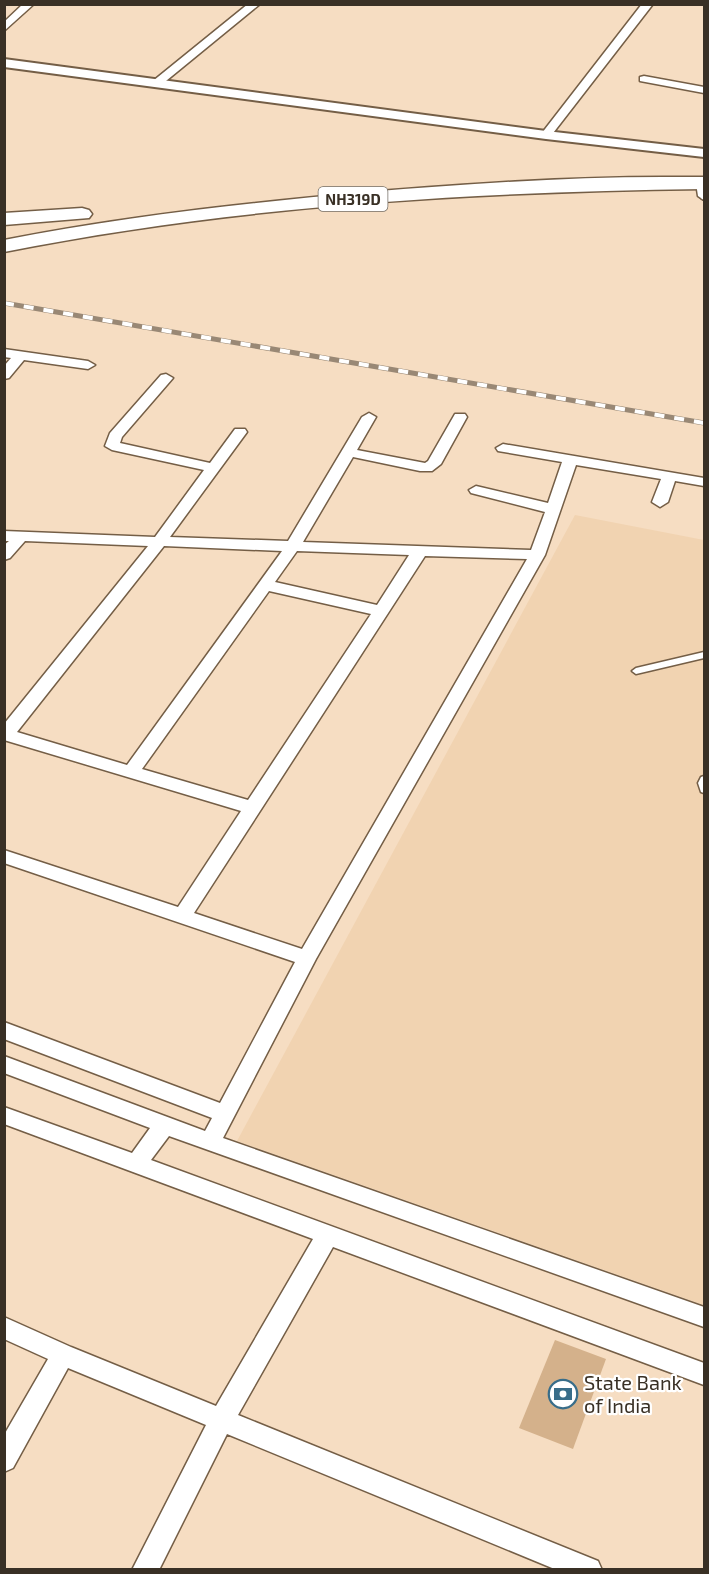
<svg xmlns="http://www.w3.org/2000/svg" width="709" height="1574" viewBox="0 0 709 1574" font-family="'Exo 2',sans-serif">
  <rect width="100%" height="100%" fill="#f6ddc2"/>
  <path fill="#f1d3b1" d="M575,515L704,540V1305L237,1141Z"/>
  <path fill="#d4b18b" d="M555,1340L606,1359L573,1449L519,1428Z"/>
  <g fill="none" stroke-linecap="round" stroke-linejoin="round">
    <g stroke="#745e46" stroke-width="3">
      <path id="service" d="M704,194V200L701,198L702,195Z
        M704,652V658L636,674L632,671L636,668Z
        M704,776V793L701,792L698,783L701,777Z"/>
    </g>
    <g stroke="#745e46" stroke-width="3">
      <path id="minor" d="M23,4H34L4,31V22Z
        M248,4H260L161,85H153V81Z
        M642,4H653L550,137H542V133Z
        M644,76L704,87V93L640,81V77Z
        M702,179L704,180V200L698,196L696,183Z
        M4,349L88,361L95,365L88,369L24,360L9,378L4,379V366L11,358L4,357Z
        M166,374L173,378L122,437L120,443L210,463L235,429H245L247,432L170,537L288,541L362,417L369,413L376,417L357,450L425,463L428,461L455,414H465L467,417L441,464L432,471H420L353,457L303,542L531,550L545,512L471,493L469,490L476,486L548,503L562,462L498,451L496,448L503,444L704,478V486L675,481L668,502L660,507L652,502L661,479L576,465L545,555L316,959L223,1138L704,1307V1327L169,1136L151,1160L704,1363V1385L333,1247L238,1415L598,1561L602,1570H557L227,1434L159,1570H132L206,1425L68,1368L13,1468L4,1472V1435L48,1359L4,1339V1317L71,1347L216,1406L313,1239L4,1124V1107L132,1153L150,1128L4,1073V1056L205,1131L212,1118L4,1039V1022L220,1103L295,962L4,863V850L178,907L241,811L4,740V724L148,546L25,541L10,558L4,560V545L9,541H4V531L155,537L204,470L112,450L105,446L110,433L161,375ZM164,546L282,551L127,765L17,732ZM297,551L409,555L377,605L275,582ZM425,556L527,559L302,949L194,913ZM269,591L371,614L248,800L142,769Z"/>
    </g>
    <g stroke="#745e46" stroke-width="4">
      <path id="tertiary" d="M4,59L546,131L704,149V157L546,139L4,67Z"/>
    </g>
    <g stroke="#745e46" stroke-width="3">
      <path id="trunk" d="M663,177H704V189C471,192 234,206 4,252V240C125,216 246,203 368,192C466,184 564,177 663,177Z
        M82,208L89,210L92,214L89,218L4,225V213Z"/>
    </g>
    <use href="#service" fill="#fff" fill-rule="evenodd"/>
    <use href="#minor" fill="#fff" fill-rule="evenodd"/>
    <use href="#tertiary" fill="#fff" fill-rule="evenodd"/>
    <use href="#trunk" fill="#fff" fill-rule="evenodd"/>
    <g stroke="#998875" stroke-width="5">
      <path id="rail" d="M4,303L704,423"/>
    </g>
    <use href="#rail" stroke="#fff" stroke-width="4" stroke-dasharray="10" stroke-linecap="butt"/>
  </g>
  <defs>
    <g id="bank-ring" transform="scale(1.5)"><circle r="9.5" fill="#fff" stroke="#386d89" stroke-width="1.5"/><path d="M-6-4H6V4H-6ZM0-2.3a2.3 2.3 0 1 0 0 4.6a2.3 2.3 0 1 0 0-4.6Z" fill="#386d89"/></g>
  </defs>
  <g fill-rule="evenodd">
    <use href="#bank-ring" x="563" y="1394"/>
  </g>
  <g text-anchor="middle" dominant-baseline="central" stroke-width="4.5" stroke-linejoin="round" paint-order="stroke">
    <rect fill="#fff" stroke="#746e66" stroke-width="1.5" x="318.5" y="187" width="69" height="24" rx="4.5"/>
    <g font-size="15" font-weight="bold" fill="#393025">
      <text x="353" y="199">NH319D</text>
    </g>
    <g font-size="20" fill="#393025" stroke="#fff" text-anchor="start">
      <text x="584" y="1382">State Bank<tspan x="584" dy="23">of India</tspan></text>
    </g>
  </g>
  <rect width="709" height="1574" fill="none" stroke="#393025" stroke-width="12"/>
</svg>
